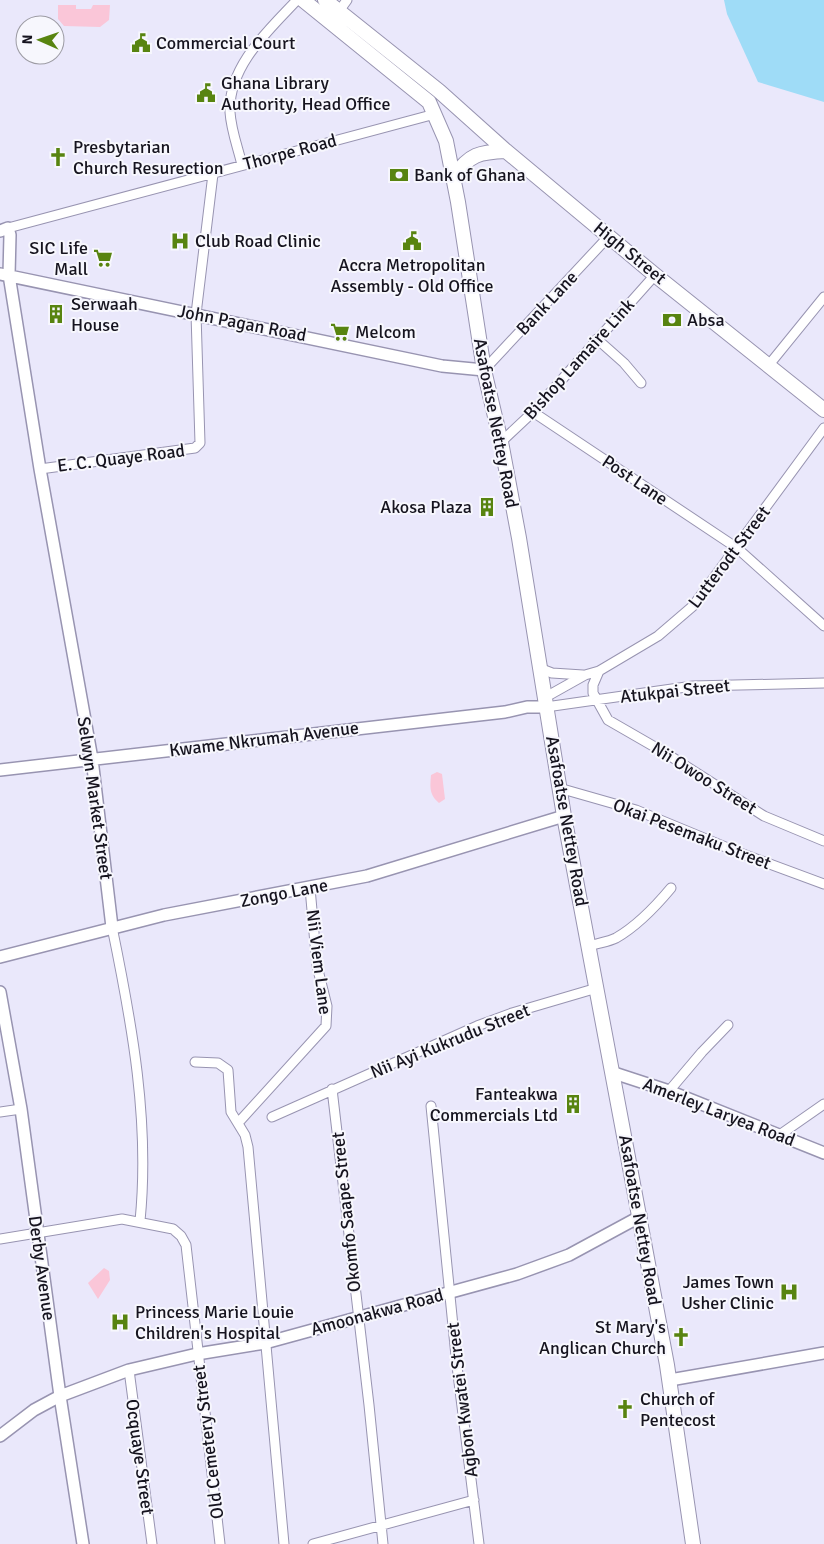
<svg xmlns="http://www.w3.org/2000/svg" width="824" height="1544" viewBox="0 0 824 1544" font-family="Signika,sans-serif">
  <rect width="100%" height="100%" fill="#eae8fb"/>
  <path fill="#fac6d8" d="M58,5H76V9H91L93,5H110L109,20L100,27L64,26L58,19Z
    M437,772L442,774L445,799L439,803C429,795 430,787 431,775Z
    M104,1268L109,1271L110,1280L98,1299L88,1283Z"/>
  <path fill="#9fdcf7" d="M724,0H824V102L758,82L727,14Z"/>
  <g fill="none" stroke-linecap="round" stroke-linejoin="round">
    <g stroke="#9894b1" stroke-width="11">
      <path id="street" d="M339,11L347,0
        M242,165C238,148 231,130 230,112C228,66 269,30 297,0
        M8,228L435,114
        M597,339L624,363L641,383
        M768,366L824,297
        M484,370L609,236
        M533,412L737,548L824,626
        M501,442L533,412L655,275
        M40,469L195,448L200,443L196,314L213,174
        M539,668L552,673L583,675
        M599,671L593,685V693L608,720L667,754L764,816L824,841
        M544,698L585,675L599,671L658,636L693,606L824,428
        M546,707L693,686L824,683
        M559,788L636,810L740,853L824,884
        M112,927C132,1024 150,1122 140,1221
        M590,946C598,943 608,942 616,938C637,926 656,906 671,888
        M195,1062L218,1063L228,1070L231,1112L245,1135L248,1147L284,1544
        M332,1089L369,1405L383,1544
        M669,1091L702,1052L728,1025
        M431,1106L457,1366L479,1544
        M0,1112L21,1109
        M272,1117L477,1026L512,1013L597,988
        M238,1123L326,1026L327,1006L317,966L310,888
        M781,1134L824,1104
        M0,1239L122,1219L173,1229L181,1236L186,1245L220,1544
        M129,1370L152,1544
        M313,1544L474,1500"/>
    </g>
    <g stroke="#9894b1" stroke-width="14">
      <path id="secondary" d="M0,231L8,228L10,235L9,275L40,469L92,759L112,927
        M0,274L442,366L484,370
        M0,770L505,712L527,707H546
        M0,957L164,915L367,876L564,816
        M0,992L21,1109L60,1396L83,1544
        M614,1073L669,1091L824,1153
        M670,1380L824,1353
        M0,1436L34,1410L60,1396L129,1370L197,1354L265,1343L517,1274L569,1255L641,1216"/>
    </g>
    <g stroke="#9894b1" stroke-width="16">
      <path id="primary" d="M303,0L429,102L446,141L458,202L484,370L501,442L519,538L564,816L667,1365L693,1544
        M325,0L439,91L506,151L655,275L824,410
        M454,177C469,154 480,152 506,151"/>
    </g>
    <use href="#street" stroke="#fff" stroke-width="9"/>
    <use href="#secondary" stroke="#fff" stroke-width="11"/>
    <use href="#primary" stroke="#fff" stroke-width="14"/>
  </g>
  <defs>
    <g id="civic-bare" transform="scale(1.5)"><path d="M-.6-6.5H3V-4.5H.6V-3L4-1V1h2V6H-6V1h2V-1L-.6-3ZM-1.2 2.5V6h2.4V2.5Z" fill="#588410" stroke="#f7f7fd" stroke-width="2.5" paint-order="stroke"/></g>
    <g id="church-bare" transform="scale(1.5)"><path d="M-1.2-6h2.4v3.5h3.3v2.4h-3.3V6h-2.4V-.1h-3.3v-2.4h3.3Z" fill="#588410" stroke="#f7f7fd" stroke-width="2.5" paint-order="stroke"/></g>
    <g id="bank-bare" transform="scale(1.5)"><path d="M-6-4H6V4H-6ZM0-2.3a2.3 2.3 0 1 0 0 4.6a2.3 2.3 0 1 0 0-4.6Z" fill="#588410" stroke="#f7f7fd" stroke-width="2.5" paint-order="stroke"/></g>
    <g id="hospital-bare" transform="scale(1.5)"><path d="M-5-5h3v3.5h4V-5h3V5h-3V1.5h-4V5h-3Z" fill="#588410" stroke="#f7f7fd" stroke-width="2.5" paint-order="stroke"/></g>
    <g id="supermarket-bare" transform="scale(1.5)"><path d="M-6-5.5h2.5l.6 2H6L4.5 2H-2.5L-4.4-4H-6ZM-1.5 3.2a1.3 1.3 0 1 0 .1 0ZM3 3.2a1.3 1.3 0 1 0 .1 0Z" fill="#588410" stroke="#f7f7fd" stroke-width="2.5" paint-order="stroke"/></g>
    <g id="building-bare" transform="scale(1.5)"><path d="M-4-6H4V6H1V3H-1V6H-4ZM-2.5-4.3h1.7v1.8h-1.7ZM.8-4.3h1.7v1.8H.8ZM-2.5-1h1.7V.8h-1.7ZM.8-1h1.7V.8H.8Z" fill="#588410" stroke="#f7f7fd" stroke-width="2.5" paint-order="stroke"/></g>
  </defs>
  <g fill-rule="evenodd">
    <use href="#civic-bare" x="141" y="43"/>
    <use href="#civic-bare" x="206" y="93"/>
    <use href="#church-bare" x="58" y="157"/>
    <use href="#bank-bare" x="399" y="175"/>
    <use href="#hospital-bare" x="180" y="241"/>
    <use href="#civic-bare" x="412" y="241"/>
    <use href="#supermarket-bare" x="103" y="258"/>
    <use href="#building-bare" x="56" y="314"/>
    <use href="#bank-bare" x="672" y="320"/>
    <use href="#supermarket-bare" x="340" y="332"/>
    <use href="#building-bare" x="487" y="507"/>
    <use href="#building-bare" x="573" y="1104"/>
    <use href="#hospital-bare" x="789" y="1292"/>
    <use href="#hospital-bare" x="120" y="1322"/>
    <use href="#church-bare" x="681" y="1337"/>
    <use href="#church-bare" x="625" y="1409"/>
  </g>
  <g text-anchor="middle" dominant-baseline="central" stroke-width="4" stroke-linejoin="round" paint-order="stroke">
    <g font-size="18" fill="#16141f" stroke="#f7f7fd" text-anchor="start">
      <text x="156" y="43">Commercial Court</text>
      <text x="221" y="83">Ghana Library<tspan x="221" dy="21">Authority, Head Office</tspan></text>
      <text x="73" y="147">Presbytarian<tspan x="73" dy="21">Church Resurection</tspan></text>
      <text x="414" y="175">Bank of Ghana</text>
      <text x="195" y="241">Club Road Clinic</text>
      <text x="88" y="248" text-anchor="end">SIC Life<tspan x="88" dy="21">Mall</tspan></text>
      <text x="412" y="265" text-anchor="middle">Accra Metropolitan<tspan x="412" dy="21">Assembly - Old Office</tspan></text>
      <text x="71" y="304">Serwaah<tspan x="71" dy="21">House</tspan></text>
      <text x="687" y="320">Absa</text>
      <text x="355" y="332">Melcom</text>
      <text x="472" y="507" text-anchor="end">Akosa Plaza</text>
      <text x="558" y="1094" text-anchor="end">Fanteakwa<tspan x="558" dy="21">Commercials Ltd</tspan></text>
      <text x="774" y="1282" text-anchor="end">James Town<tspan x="774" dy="21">Usher Clinic</tspan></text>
      <text x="135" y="1312">Princess Marie Louie<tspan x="135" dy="21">Children's Hospital</tspan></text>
      <text x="666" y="1327" text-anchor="end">St Mary's<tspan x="666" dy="21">Anglican Church</tspan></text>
      <text x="640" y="1399">Church of<tspan x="640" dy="21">Pentecost</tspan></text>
    </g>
    <g font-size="18" fill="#16141f" stroke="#f7f7fd">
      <text transform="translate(290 152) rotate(-15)">Thorpe Road</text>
      <text transform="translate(630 253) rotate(39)">High Street</text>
      <text transform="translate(547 303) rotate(-47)">Bank Lane</text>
      <text transform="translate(242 323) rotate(11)">John Pagan Road</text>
      <text transform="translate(579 359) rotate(-48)">Bishop Lamaire Link</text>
      <text transform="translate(496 423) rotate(79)">Asafoatse Nettey Road</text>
      <text transform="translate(121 458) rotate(-7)">E. C. Quaye Road</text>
      <text transform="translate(635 480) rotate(34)">Post Lane</text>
      <text transform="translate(729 557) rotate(-53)">Lutterodt Street</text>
      <text transform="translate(675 691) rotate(-6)">Atukpai Street</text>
      <text transform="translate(264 739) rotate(-7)">Kwame Nkrumah Avenue</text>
      <text transform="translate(704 778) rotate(32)">Nii Owoo Street</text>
      <text transform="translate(95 798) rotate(82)">Selwyn Market Street</text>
      <text transform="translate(567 821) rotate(80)">Asafoatse Nettey Road</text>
      <text transform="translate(692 834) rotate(21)">Okai Pesemaku Street</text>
      <text transform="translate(284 893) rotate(-11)">Zongo Lane</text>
      <text transform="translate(319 962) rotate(83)">Nii Viem Lane</text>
      <text transform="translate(450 1041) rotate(-22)">Nii Ayi Kukrudu Street</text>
      <text transform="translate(719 1112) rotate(21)">Amerley Laryea Road</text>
      <text transform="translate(346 1212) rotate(-96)">Okomfo Saape Street</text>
      <text transform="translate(640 1220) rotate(80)">Asafoatse Nettey Road</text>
      <text transform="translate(42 1268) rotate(82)">Derby Avenue</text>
      <text transform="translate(377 1312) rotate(-15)">Amoonakwa Road</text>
      <text transform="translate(462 1400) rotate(-97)">Agbon Kwatei Street</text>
      <text transform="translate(208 1442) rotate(-97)">Old Cemetery Street</text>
      <text transform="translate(140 1457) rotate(82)">Ocquaye Street</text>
    </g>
  </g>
  <g transform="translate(40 40) rotate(272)"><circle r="24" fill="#f7f7fd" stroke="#9d9ca4"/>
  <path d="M0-4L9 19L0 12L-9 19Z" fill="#588410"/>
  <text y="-8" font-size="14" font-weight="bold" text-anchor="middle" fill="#16141f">N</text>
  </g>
</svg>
